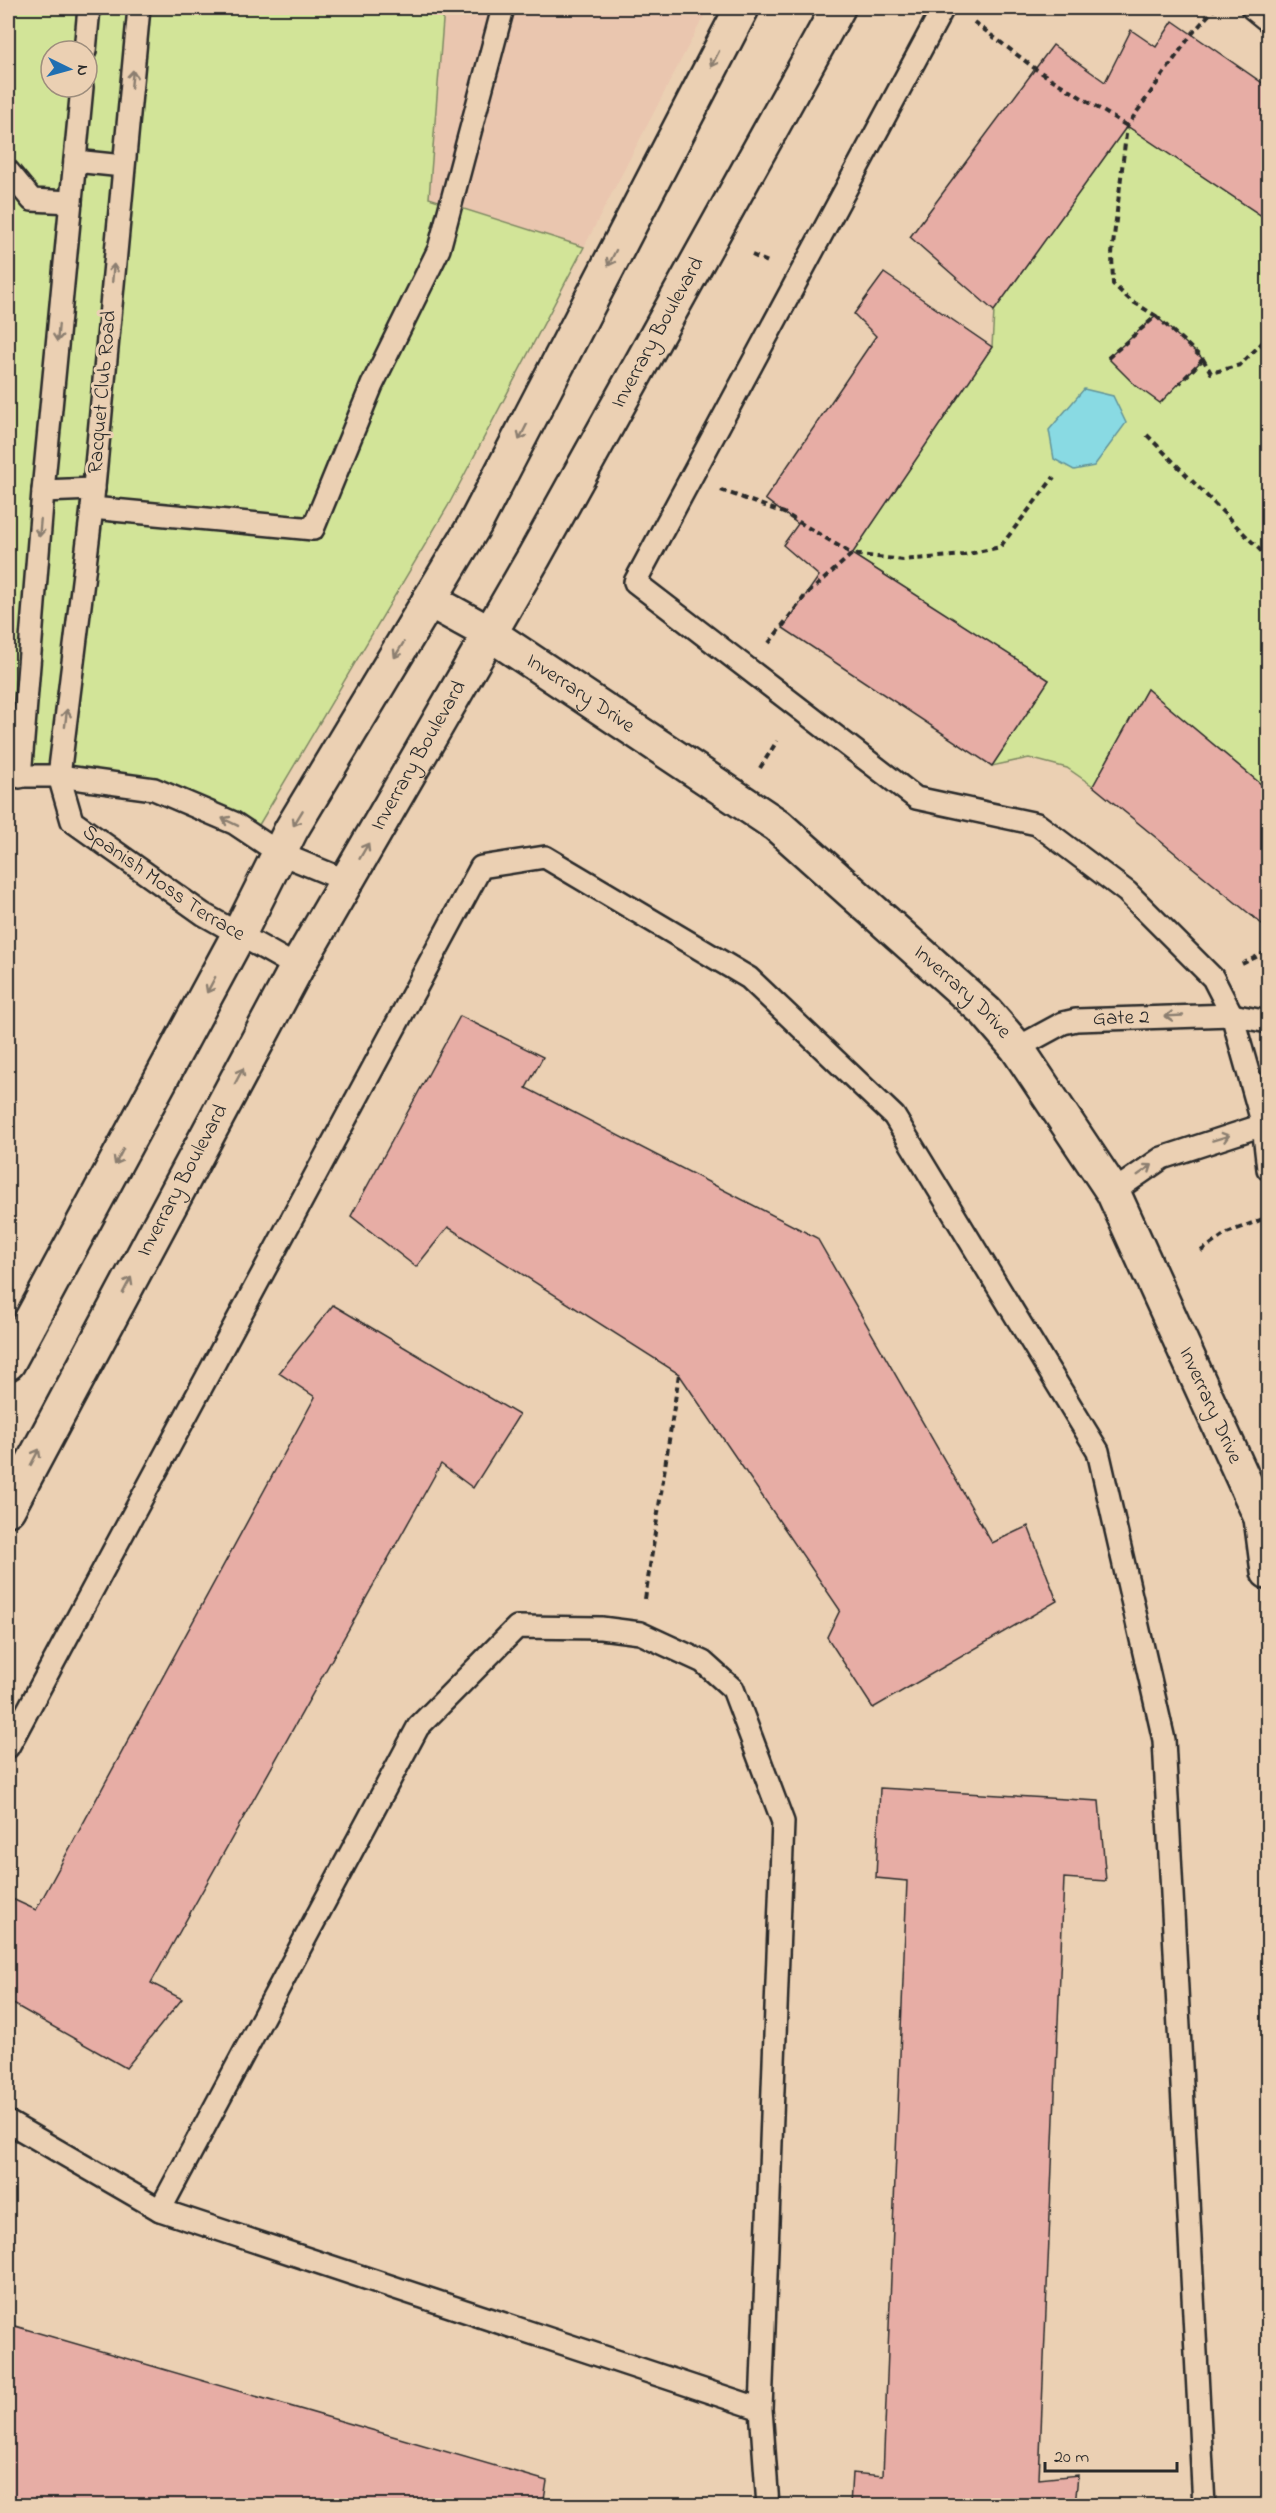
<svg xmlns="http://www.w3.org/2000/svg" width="1276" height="2513" viewBox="0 0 1276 2513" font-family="'Indie Flower',sans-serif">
  <rect width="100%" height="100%" fill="#ebd0b3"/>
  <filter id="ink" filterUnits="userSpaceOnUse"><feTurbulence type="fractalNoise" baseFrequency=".0167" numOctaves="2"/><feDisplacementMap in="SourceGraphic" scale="12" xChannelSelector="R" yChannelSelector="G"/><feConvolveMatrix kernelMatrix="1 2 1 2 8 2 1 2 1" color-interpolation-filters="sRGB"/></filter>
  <g filter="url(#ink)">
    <path fill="#eac6af" d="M444,8H708L584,247L429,198Z"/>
    <path fill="#d2e498" stroke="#7e8862" stroke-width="1.5" fill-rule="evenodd" d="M8,8H444L429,198L584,247L448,506L253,835L154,789L8,776ZM51,51H87V87H51Z
      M1127,126L1268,220V790L1147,689L1093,786L1067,768L1029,758L992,766L1049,680L852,554L992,347L994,311Z"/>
    <path fill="#89dae3" stroke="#639499" stroke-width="1.5" d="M1084,389L1113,396L1126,423L1094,466L1074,470L1054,459L1049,430Z"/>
    <path fill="#e7ada5" stroke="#2b2b2b" stroke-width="1.5" d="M1173,21L1268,87V220L1127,126L994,311L910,237L1053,45L1105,82L1131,30L1156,47Z
      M884,273L992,347L852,554L1049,680L992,766L783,628L819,576L783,545L798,524L765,499L876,336L854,314Z
      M1156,316L1203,359L1160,403L1135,385L1108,358Z
      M1147,689L1268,790V929L1093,786Z
      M460,1016L543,1057L526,1088L817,1238L992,1543L1028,1526L1057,1601L873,1708L827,1637L840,1610L679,1374L448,1227L416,1267L351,1216Z
      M333,1305L519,1415L473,1488L441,1464L151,1983L182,1999L126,2068L8,2001V1897L36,1910L315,1397L279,1373Z
      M880,1788L1099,1801L1106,1881L1064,1878L1039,2479L1078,2475L1075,2506H850L852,2473L883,2476L907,1881L876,1878Z
      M8,2324L547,2481L543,2506H44L8,2495Z"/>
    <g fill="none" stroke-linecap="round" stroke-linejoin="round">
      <g stroke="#2b2b2b" stroke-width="26">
        <g id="lane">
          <path id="s1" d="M139,8L92,508L59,776L72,821L203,914L297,967"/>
          <path d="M943,8L635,582L916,798L1037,824L1127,892L1213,978L1232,1015L1263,1125L1268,1169"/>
          <path d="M1252,8L1268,21"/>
          <path d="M85,51L89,8"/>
          <path d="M75,161L123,166"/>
          <path d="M8,171L32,200L71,202"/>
          <path d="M43,491L94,489"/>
          <path d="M92,508L313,529L372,385L439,249L503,8"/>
          <path d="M8,776H59L154,789L234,823L279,853L347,881"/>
          <path d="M20,777L43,491L82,87"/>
          <path id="s2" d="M1017,1048L1063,1023L1076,1020L1232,1015L1268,1022"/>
          <path d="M1113,1192L1162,1158L1263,1125L1268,1129"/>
          <path d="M8,1747L481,867L545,857L749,978L894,1116L1098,1451L1164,1740L1204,2506"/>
          <path d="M8,2122L160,2210"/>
          <path d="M761,2409L160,2210L418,1727L517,1627L601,1628L640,1633L703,1662L733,1689L783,1822L761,2409L768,2506"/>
        </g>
      </g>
      <g stroke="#2b2b2b" stroke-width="38">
        <g id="secondary">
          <path id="s3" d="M429,600L489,633L777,825L986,1012L1017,1048L1113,1192L1261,1518L1268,1572"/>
          <path d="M8,1363L239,934L291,830L475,524L742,8"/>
          <path id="s4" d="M8,1509L297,967L534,557L838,8"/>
        </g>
      </g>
      <path stroke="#2b2b2b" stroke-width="4" stroke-dasharray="6 4.5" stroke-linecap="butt" d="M974,22L1037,70L1127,126
        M752,255L768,262
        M1156,316L1203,359L1180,383
        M1108,358L1156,316L1130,300L1113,284L1112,254L1127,126L1191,35L1215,8
        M1203,359L1211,373L1240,365L1268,337
        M1147,435L1268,558
        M721,490L784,513L852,554
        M769,643L805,596L852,554L903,560L964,555L1000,547L1054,477
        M760,768L777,741
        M1242,964L1268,951
        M1201,1251L1227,1233L1268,1217
        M645,1599L679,1374"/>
      <use href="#lane" stroke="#ebd0b3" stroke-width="21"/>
      <use href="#secondary" stroke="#ebd0b3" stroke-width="33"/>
    </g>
    <defs><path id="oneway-shaft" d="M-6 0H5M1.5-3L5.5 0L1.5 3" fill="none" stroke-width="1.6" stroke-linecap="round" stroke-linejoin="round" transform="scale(1.5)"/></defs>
    <g stroke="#8b7e6f">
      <use href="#oneway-shaft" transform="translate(715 59) rotate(117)"/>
      <use href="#oneway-shaft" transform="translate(132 79) rotate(-84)"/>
      <use href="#oneway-shaft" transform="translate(612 258) rotate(117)"/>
      <use href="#oneway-shaft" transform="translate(113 273) rotate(-85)"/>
      <use href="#oneway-shaft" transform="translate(58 333) rotate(95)"/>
      <use href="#oneway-shaft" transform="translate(523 432) rotate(117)"/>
      <use href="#oneway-shaft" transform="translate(40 528) rotate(95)"/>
      <use href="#oneway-shaft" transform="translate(399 650) rotate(121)"/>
      <use href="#oneway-shaft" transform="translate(66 718) rotate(-83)"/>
      <use href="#oneway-shaft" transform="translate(298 818) rotate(121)"/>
      <use href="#oneway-shaft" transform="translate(230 822) rotate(-154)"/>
      <use href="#oneway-shaft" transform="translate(364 851) rotate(-60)"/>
      <use href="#oneway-shaft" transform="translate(211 985) rotate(118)"/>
      <use href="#oneway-shaft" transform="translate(1174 1016) rotate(177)"/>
      <use href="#oneway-shaft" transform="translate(239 1076) rotate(-62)"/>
      <use href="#oneway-shaft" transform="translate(1221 1138) rotate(-17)"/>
      <use href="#oneway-shaft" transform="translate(119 1157) rotate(118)"/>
      <use href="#oneway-shaft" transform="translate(1145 1170) rotate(-35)"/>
      <use href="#oneway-shaft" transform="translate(127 1285) rotate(-62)"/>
      <use href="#oneway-shaft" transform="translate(35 1457) rotate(-62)"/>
    </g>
  </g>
  <g text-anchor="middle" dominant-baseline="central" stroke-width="6" stroke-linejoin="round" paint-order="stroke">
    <g font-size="21" fill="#2b2b2b" stroke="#ebd0b3">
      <text stroke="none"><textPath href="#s4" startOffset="1344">Inverrary Boulevard</textPath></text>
      <text transform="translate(103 392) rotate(-85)">Racquet Club Road</text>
      <text stroke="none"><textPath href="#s3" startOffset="178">Inverrary Drive</textPath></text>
      <text stroke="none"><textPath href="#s4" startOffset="858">Inverrary Boulevard</textPath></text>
      <text stroke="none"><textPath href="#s1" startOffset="930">Spanish Moss Terrace</textPath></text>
      <text stroke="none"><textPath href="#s3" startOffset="664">Inverrary Drive</textPath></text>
      <text stroke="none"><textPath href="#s2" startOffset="111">Gate 2</textPath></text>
      <text stroke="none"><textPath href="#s4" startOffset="372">Inverrary Boulevard</textPath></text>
      <text stroke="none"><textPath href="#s3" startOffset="1150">Inverrary Drive</textPath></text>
    </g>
  </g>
  <rect width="1276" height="2513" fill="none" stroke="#ebd0b3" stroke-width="30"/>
  <rect x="15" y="15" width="1246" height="2483" fill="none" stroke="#2b2b2b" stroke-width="2" filter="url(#ink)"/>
  <g transform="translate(69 69) rotate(95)"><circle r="28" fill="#ebd0b3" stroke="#9e8e7d" stroke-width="1.5"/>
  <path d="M0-4.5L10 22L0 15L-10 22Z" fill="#1f6fb2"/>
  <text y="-9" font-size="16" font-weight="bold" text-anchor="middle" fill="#2b2b2b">N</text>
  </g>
  <path d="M1045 2462v9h132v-9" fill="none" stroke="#2b2b2b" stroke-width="3"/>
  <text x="1054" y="2462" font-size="18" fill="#2b2b2b" stroke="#ebd0b3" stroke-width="4.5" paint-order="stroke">20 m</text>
</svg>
